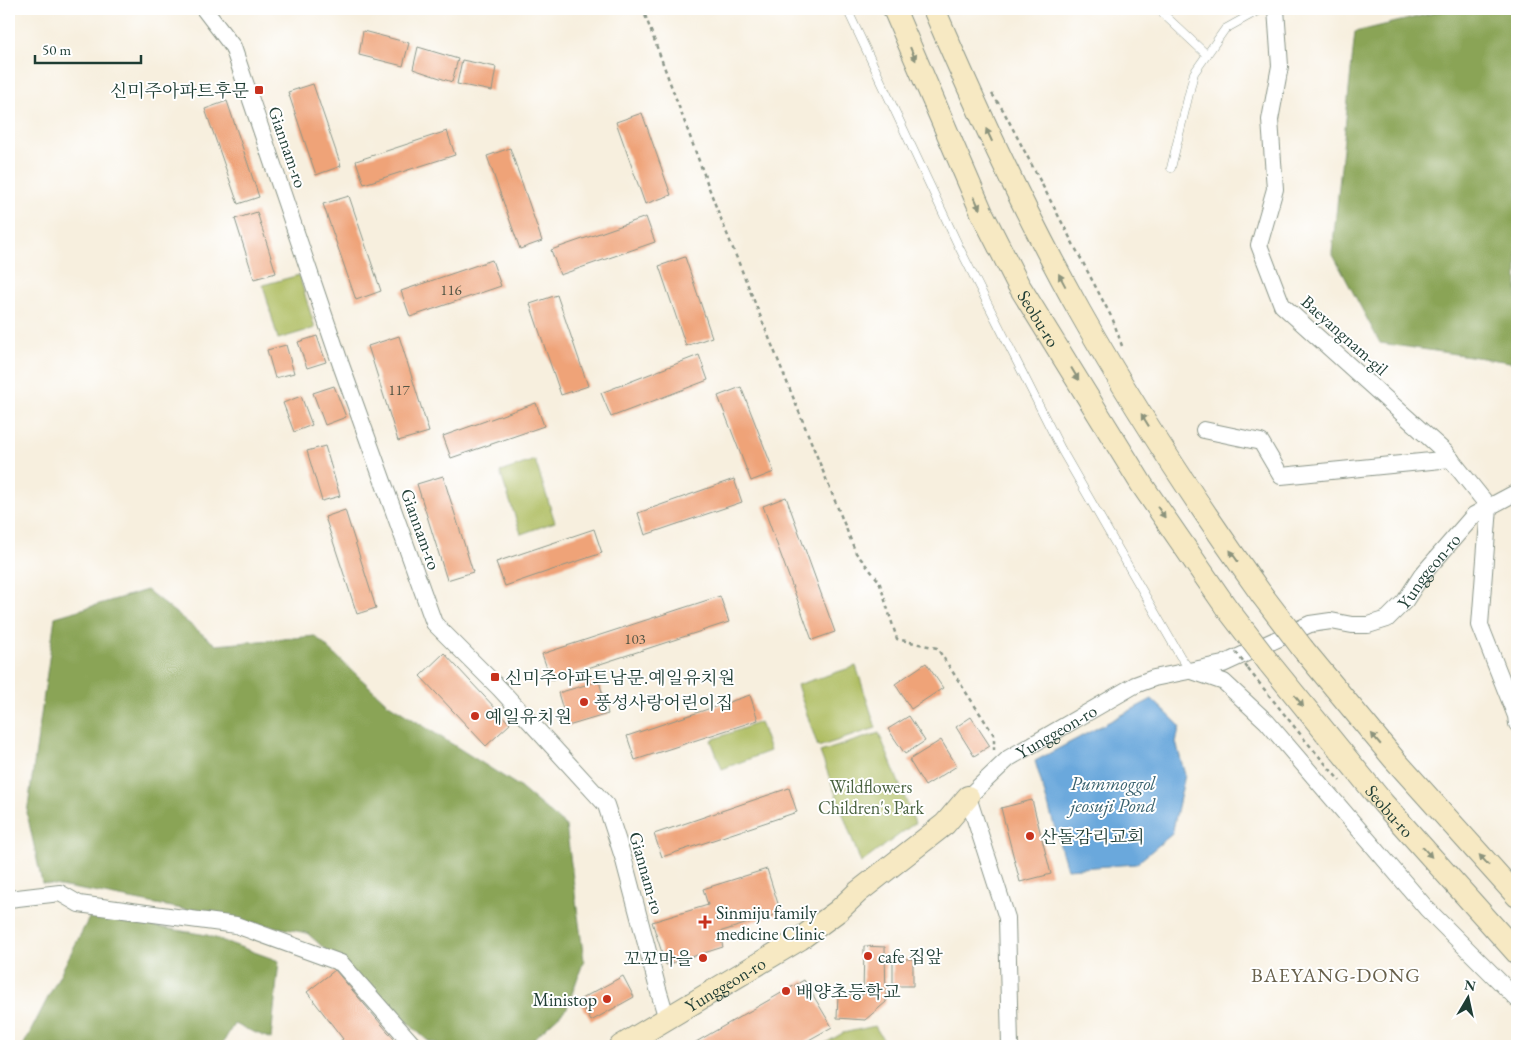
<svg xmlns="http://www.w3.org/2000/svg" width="1526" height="1055" viewBox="0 0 1526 1055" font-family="'EB Garamond','Noto Serif KR',serif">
  <rect width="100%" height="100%" fill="#fff"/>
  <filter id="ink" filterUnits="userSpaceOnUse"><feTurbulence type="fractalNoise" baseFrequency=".02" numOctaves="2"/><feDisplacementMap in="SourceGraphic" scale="10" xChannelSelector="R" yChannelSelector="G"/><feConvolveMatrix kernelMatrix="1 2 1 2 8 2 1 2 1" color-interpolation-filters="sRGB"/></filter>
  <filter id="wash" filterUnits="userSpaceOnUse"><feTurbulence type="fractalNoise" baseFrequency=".0096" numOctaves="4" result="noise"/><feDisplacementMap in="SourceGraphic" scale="20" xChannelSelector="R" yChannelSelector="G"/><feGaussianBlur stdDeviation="1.12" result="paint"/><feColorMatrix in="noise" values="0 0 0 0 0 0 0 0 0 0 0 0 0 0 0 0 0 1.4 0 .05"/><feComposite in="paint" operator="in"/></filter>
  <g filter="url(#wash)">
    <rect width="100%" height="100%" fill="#f7efde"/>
    <path fill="#adbc5f" stroke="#667c4a" d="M299,275L315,328L278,339L263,285Z
      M535,460L555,522L521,534L500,472Z
      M856,666L876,728L818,747L797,685Z
      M760,722L770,751L722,769L711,740Z
      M879,733L915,823L861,863L820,752Z
      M875,1026L887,1046H820L843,1033Z"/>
    <path fill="#8aa456" stroke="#547045" d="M1450,9H1517V363L1380,343L1332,253L1355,32Z
      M147,590L216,645L315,636L387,703L517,785L566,826L584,960L567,1008L526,1046H447L428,1041L307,933L94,892L42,883L27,813L55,617Z
      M90,916L207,935L279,961L271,1039L234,1024L221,1046H23Z"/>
    <path fill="#6aa8dc" stroke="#447288" d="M1152,699L1180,726L1176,742L1185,775L1172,834L1136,864L1067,869L1035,761Z"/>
    <g id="blocks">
      <path fill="#efa378" d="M363,31L409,43L403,66L359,55Z
        M418,47L458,59L452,82L413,69Z
        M462,60L496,67L492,91L457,84Z
        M313,84L341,166L316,175L288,92Z
        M227,101L259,197L238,204L205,109Z
        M642,113L671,195L645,204L616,122Z
        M447,131L455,155L364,184L356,161Z
        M510,148L542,241L520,249L487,156Z
        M349,196L381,291L356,300L323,204Z
        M257,212L276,273L254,279L235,219Z
        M646,217L655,242L560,275L551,250Z
        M685,257L712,337L686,346L659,266Z
        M492,260L501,286L410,317L401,291Z
        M557,295L588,386L561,395L530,304Z
        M317,336L326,362L307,368L298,342Z
        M399,336L429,432L398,441L368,346Z
        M286,345L294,373L275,378L267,350Z
        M699,355L708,380L611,417L601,393Z
        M334,386L346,417L325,425L313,393Z
        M741,387L774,472L751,481L718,396Z
        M301,396L312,425L294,432L283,403Z
        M536,403L544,426L451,458L443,436Z
        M325,446L340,496L322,501L307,451Z
        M443,476L473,572L447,580L417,484Z
        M734,479L742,502L645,535L638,513Z
        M786,497L835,632L812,640L763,506Z
        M345,510L376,608L357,614L325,517Z
        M594,529L602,553L505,586L496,562Z
        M720,596L729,622L551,680L542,654Z
        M444,653L510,724L486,746L420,676Z
        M926,663L943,688L911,709L895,684Z
        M599,681L608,714L568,726L558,693Z
        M750,695L758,720L635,760L627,736Z
        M909,716L925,741L905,754L888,729Z
        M971,717L990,746L974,756L956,727Z
        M941,740L957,766L925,786L909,760Z
        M789,788L797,812L662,857L654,834Z
        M1032,800L1051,874L1020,882L1001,808Z
        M767,869L781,913L719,932L723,947L666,965L652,922L708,905L703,889Z
        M864,946L885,947L886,1002L865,1020L837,1018L838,994L863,995Z
        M893,959H913V986H893Z
        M335,970L400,1046H334L343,1039L307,992Z
        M623,976L634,997L591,1021L579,1000Z
        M804,980L832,1027L798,1046H689Z"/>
    </g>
  </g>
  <g filter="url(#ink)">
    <use href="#blocks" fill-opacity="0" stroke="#8b9689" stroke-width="1"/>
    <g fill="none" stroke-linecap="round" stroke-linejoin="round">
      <g stroke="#8b9689" stroke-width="9">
        <path id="lane" d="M847,9L959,247L1061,449L1180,656L1190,670
          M1158,9L1207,55
          M1171,168L1194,73L1225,29L1261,9"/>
      </g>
      <g stroke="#8b9689" stroke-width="18">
        <g id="street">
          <path d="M204,9L233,47L341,365L434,623L500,689L606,805L623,857L658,989L667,1019"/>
          <path d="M1276,9L1280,66L1270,120L1275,189L1259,245L1282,305L1445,452L1489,507L1480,625L1516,716L1517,724"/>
          <path d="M1204,430L1261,442L1281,476L1451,459"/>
          <path d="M1192,671L1224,682L1267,722L1427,909L1517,999"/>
          <path d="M9,899L60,893L79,904L236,925L341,963L414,1046"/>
          <path id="s1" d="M1010,1046L1007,918L968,797L1009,758L1135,685L1154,678L1223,664L1310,624L1331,621L1352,625H1368L1387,619L1405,601L1422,575L1474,515L1517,492"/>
        </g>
      </g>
      <g stroke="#8b9689" stroke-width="24">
        <g id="secondary">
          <path id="s2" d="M894,9L982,213L1018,284L1142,485L1226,607"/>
          <path d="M934,9C978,112 1025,214 1080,312C1135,410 1197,504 1262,595"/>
          <path d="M1303,649L1394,759L1517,896"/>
          <path id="s3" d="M1269,663L1383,803L1517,953"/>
          <path id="s4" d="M621,1046L800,939L838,911L858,892L945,824L968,797"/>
        </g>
      </g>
      <path stroke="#8b9689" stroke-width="2.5" stroke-dasharray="4 4" stroke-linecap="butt" d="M640,9L645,15L715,204L856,553L879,581L897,639L937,648L994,735V750
        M992,94L1003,110L1113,320L1122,346
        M1248,669L1305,740L1340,781"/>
      <use href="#lane" stroke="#fff" stroke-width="8"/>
      <use href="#street" stroke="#fff" stroke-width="16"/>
      <use href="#secondary" stroke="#f7e9c3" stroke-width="22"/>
      <g stroke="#8b9689" stroke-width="24" stroke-linecap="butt">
        <path id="secondary-bridge" d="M1262,595L1303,649
          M1226,607L1269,663"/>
      </g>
      <path stroke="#8b9689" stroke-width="2.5" stroke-dasharray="4 4" stroke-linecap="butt" d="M1236,652L1248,669"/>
      <use href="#secondary-bridge" stroke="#f7e9c3" stroke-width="22"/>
    </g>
    <defs><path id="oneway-solid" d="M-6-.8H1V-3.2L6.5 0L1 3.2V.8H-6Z" transform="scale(1.25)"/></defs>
    <g fill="#8b937c">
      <use href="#oneway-solid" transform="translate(913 54) rotate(67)"/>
      <use href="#oneway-solid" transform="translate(989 135) rotate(-115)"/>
      <use href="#oneway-solid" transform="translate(977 203) rotate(66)"/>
      <use href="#oneway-solid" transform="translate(1062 280) rotate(-118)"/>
      <use href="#oneway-solid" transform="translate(1075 374) rotate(59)"/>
      <use href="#oneway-solid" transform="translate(1145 420) rotate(-122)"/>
      <use href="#oneway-solid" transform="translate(1161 512) rotate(55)"/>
      <use href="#oneway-solid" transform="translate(1234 556) rotate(-125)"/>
      <use href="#oneway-solid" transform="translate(1299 701) rotate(51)"/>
      <use href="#oneway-solid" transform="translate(1376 739) rotate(-130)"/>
      <use href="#oneway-solid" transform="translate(1427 852) rotate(48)"/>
      <use href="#oneway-solid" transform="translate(1484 860) rotate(-132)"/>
    </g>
  </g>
  <g fill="#c8321e" stroke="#fff" stroke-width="2">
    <rect x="254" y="85" width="10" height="10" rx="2.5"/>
    <rect x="490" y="672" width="10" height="10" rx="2.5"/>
    <circle cx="584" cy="702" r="5"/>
    <circle cx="475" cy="716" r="5"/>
    <circle cx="1030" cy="836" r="5"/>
    <path d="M702.5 914.5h5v5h5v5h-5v5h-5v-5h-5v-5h5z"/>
    <circle cx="868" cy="956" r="5"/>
    <circle cx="703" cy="958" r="5"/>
    <circle cx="786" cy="991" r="5"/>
    <circle cx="607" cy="999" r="5"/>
  </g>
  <g text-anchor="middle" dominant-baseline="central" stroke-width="4" stroke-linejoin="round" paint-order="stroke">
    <g font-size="15" fill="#535645">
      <text x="451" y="289">116</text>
      <text x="399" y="389">117</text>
      <text x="635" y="638">103</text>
    </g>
    <g font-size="18" fill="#1f3d34" stroke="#fff" text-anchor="start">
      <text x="249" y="90" text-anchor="end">신미주아파트후문</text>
      <text x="505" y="677">신미주아파트남문.예일유치원</text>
      <text x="594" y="702">풍성사랑어린이집</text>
      <text x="485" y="716">예일유치원</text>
      <text x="1040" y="836">산돌감리교회</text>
      <text x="716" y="912">Sinmiju family<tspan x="716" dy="21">medicine Clinic</tspan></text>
      <text x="878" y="956">cafe 집앞</text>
      <text x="693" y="958" text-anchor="end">꼬꼬마을</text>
      <text x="796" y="991">배양초등학교</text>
      <text x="597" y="999" text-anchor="end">Ministop</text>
    </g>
    <g font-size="18" fill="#1f3d34" stroke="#fff">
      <text transform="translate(288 147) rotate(71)">Giannam-ro</text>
      <text stroke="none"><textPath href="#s2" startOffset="342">Seobu-ro</textPath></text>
      <text transform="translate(1345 335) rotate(42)">Baeyangnam-gil</text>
      <text transform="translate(421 529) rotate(70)">Giannam-ro</text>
      <text stroke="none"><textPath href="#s1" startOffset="786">Yunggeon-ro</textPath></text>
      <text stroke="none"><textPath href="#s1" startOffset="366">Yunggeon-ro</textPath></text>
      <text stroke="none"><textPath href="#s3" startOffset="191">Seobu-ro</textPath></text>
      <text transform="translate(647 873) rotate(74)">Giannam-ro</text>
      <text stroke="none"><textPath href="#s4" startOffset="121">Yunggeon-ro</textPath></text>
    </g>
    <g font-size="18" fill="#4a6341" stroke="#fff">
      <text x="871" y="786">Wildflowers<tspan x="871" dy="21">Children's Park</tspan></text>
    </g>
    <g font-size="19" font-style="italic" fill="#39626f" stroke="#fff">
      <text x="1113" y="783">Pummoggol<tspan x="1113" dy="22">jeosuji Pond</tspan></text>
    </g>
    <g font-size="20" letter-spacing="1" fill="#68614c" stroke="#fff">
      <text x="1336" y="975">BAEYANG-DONG</text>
    </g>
  </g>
  <rect width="1526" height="1055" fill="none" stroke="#fff" stroke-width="30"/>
  <g transform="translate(1468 998) rotate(9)" stroke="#ffffff" stroke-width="4" paint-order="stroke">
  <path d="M0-4L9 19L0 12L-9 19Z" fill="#1f3d34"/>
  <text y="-8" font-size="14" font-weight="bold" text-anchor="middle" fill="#1f3d34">N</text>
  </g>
  <path d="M35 55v8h106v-8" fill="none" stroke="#1f3d34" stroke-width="2.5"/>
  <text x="42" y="55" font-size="15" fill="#1f3d34" stroke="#ffffff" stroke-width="4" paint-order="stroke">50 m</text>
</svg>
